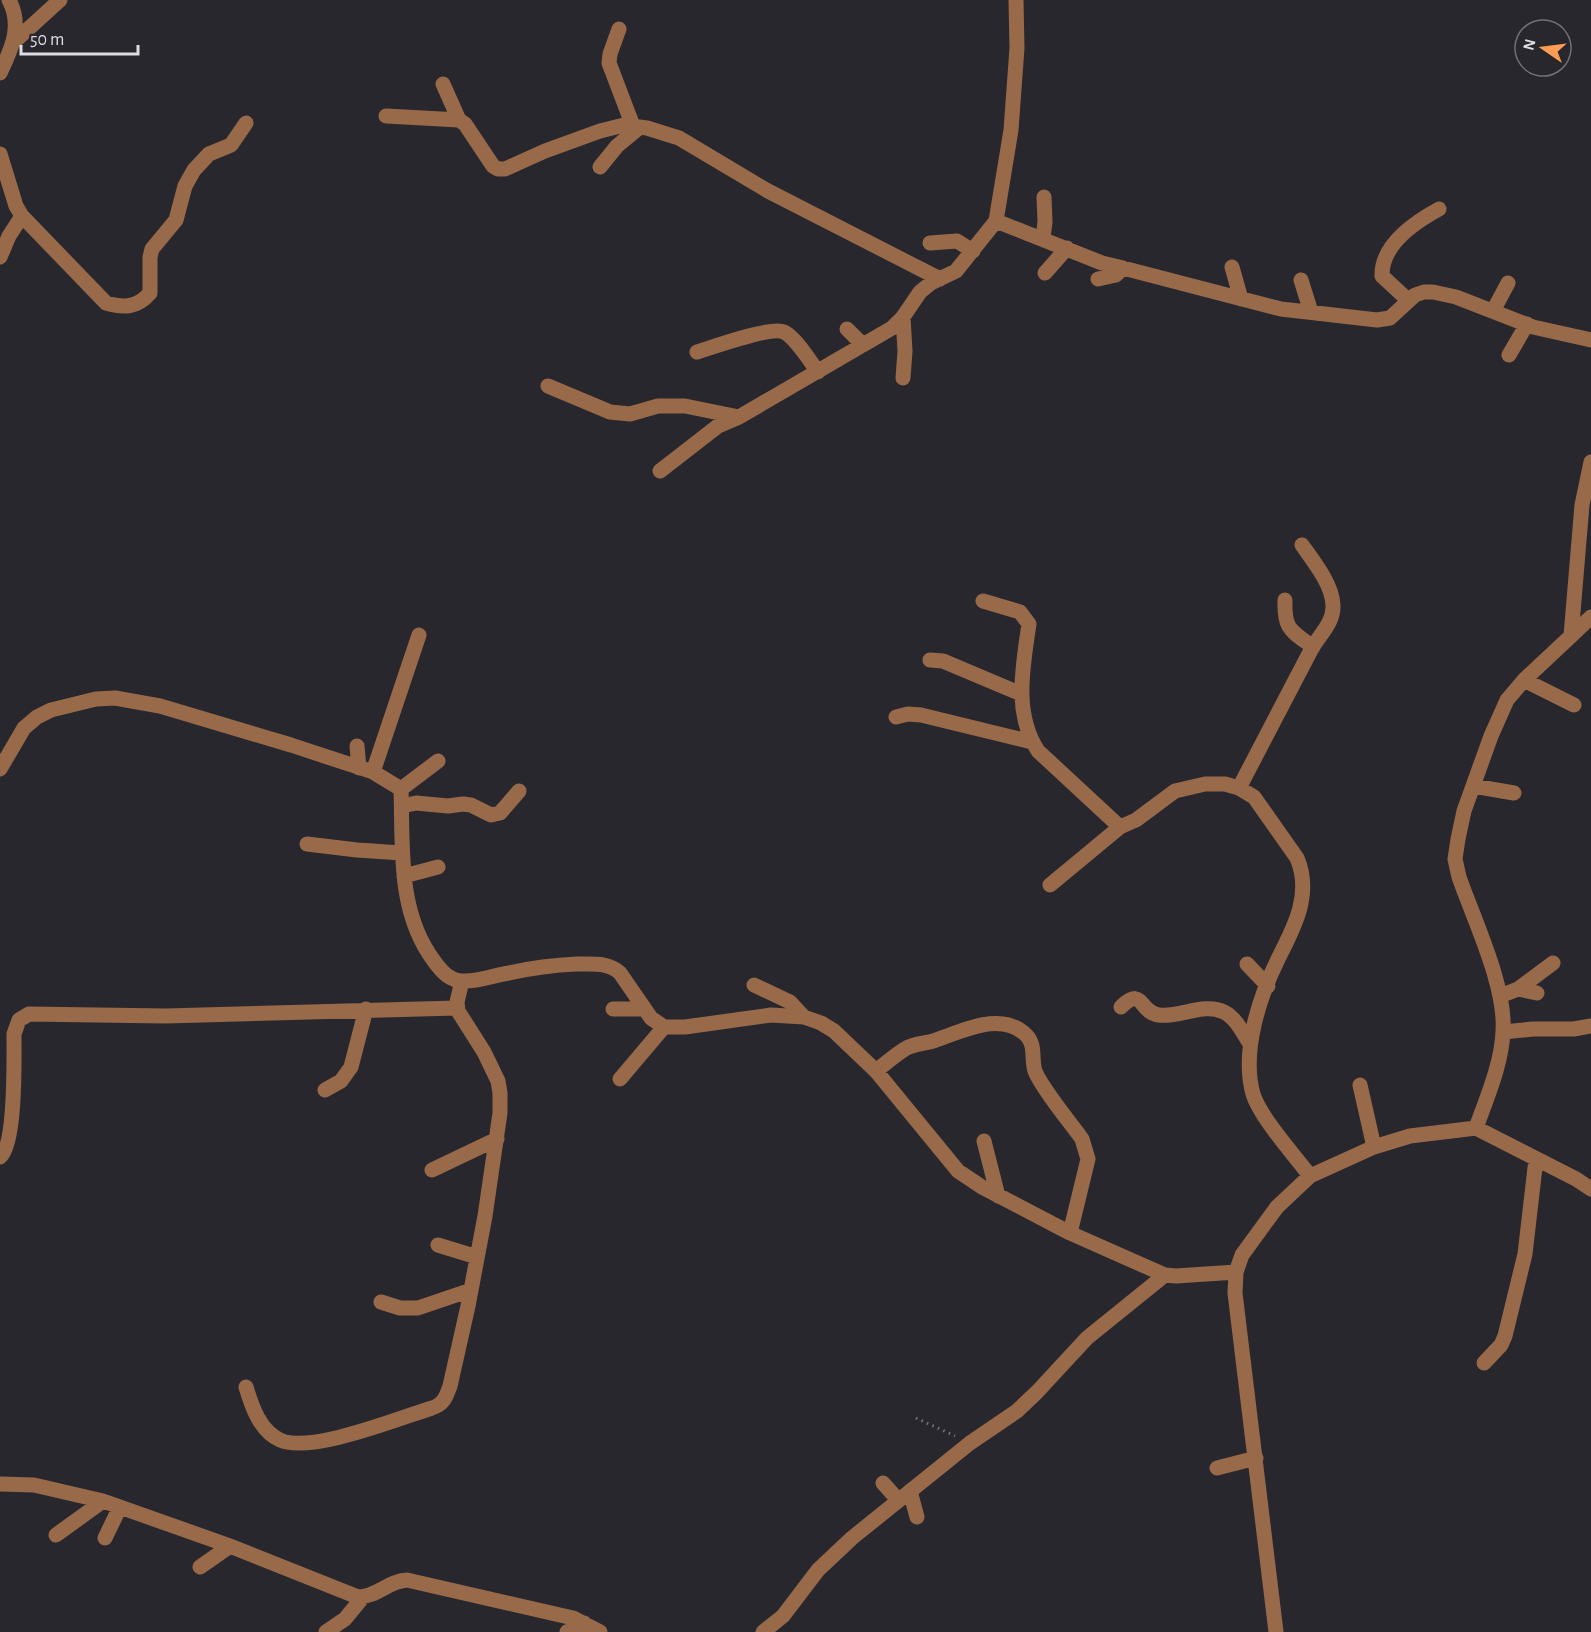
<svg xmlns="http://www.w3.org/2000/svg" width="1591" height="1632" viewBox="0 0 1591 1632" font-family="'Alegreya Sans',sans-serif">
  <rect width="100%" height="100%" fill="#28272e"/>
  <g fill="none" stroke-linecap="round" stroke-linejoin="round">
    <path stroke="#78777d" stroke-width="3" stroke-dasharray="1.5 4.5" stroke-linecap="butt" d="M916,1418L955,1436"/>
    <path stroke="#996a49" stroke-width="15" d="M1016,0L1017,48L1011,130L996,221L1102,263L1123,268L1281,309L1377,320L1390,318L1415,295L1424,292H1433L1456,297L1533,327L1591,340
      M619,29L610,54L609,63L633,126
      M15,41L60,0
      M0,73C11,50 23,26 9,0
      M443,84L459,120
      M386,116L459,120L465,124L493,166L498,169H505L545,151L600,131L624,125L647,128L679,138L768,191L940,279
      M0,154L16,206L22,216L106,303C124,308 137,308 150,293V257L152,249L176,220L185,186L194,170L209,154L231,145L246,123
      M600,167L617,146L640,127
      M1043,238L1045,222L1044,197
      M930,243L957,241L973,251
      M0,257L9,236L22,216
      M1232,267L1241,299
      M1045,273L1067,248
      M1098,279L1116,275L1123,268
      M1301,280L1311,312
      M1408,300L1382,276C1381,245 1415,222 1439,209
      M1493,311L1508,283
      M903,317L905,351L903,378
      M847,329L863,345
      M697,352C713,347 772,326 784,332C796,338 810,361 818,372
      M1509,355L1527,324
      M548,386L610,412L630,414L658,406H685L739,417
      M1591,462L1582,505L1571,636L1524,680L1507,700L1491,736L1464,811L1458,839L1455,859L1459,877C1474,920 1506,986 1503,1031C1502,1063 1487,1097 1476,1128L1576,1179L1591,1189
      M660,471L718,426L739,417L892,328L903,317L920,292L931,283L956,271L996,221
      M1285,600C1284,629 1290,630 1313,647
      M983,601L1020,612L1029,624C1023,666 1013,713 1038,751L1120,827L1136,820L1175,791L1205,784H1225L1239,788L1254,797L1297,858C1312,893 1295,926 1279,957C1260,995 1241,1051 1253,1094C1260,1117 1295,1156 1310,1176
      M1571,636L1591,617
      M930,660L943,661L1021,694
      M1524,680L1574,705
      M896,717L908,714L921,715L1032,742
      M357,746L359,768
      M0,769L24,728L37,717L51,710L96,699L115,698L160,706L291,745L373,772L401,789C403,848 397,912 434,961C442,972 450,981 463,981C478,982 494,975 509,973C531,968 554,965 577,964C593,964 608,962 620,973L651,1018L664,1027H685L771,1015L804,1017L821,1023L834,1031L876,1071L958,1171L982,1187L1070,1233L1165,1275L1176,1276L1236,1272
      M373,772L419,635
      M1473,786L1514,793
      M1239,788C1263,742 1287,696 1311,650C1319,635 1334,623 1333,605C1332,584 1314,562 1302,545
      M401,789L438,761
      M402,806L416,803L448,806L463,804L471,805L491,815L500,813L519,791
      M307,844L357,850L402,853
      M404,876L438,867
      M1050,885L1120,827
      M1247,964L1268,986
      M754,985L790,1002L804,1017
      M1518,989L1537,993
      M1500,996L1518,989L1553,963
      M1121,1007C1143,985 1139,1013 1159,1015C1179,1018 1204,1002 1224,1012C1236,1018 1243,1033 1250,1044
      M613,1009H645
      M1503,1032L1533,1029H1574L1591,1026
      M876,1071C885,1064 895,1055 905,1049C914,1043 926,1044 936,1040C963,1031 1002,1010 1027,1036C1036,1046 1031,1059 1035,1071C1042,1089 1070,1122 1082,1139L1088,1159L1070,1233
      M620,1079L664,1027
      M1360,1085L1374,1147
      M325,1090L341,1081L351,1067L366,1009
      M984,1141L998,1196
      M0,1157C16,1145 14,1057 14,1034L19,1020L29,1014L166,1016L457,1008
      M432,1170L497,1139
      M438,1245L477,1257
      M381,1302L400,1308H418L471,1290
      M1484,1363L1501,1345L1505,1336L1525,1254L1536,1159
      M246,1387C252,1407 260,1431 280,1440C311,1454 399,1418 432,1408C444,1404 446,1397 450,1386L468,1306L485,1216L500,1113V1093L498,1081L484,1052L458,1011L457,1002L462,981
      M1217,1468L1256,1458
      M883,1483L898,1500
      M0,1484L34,1485L103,1501L230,1546L358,1597C377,1597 388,1581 407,1580L573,1618L600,1632
      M910,1491L917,1517
      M56,1535L103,1501
      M105,1538L120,1507
      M200,1567L230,1546
      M326,1632L345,1619L363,1597
      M567,1632L584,1623
      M763,1632L783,1616L818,1570L852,1538L970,1443L1017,1411L1037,1392L1087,1338L1165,1275
      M1276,1632L1235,1293L1236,1272L1242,1255L1277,1207L1310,1176L1374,1147L1410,1136L1476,1128"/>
  </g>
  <g transform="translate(1543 48) rotate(284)"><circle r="28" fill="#28272e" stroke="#707076" stroke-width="1.5"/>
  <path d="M0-4.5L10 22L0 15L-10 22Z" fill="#fd9d54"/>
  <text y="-9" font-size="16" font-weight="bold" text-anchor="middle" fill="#dddde2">N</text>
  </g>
  <path d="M21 45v9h117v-9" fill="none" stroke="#dddde2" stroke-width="3"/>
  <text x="30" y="45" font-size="18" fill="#dddde2" stroke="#28272e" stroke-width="4.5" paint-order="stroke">50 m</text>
</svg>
